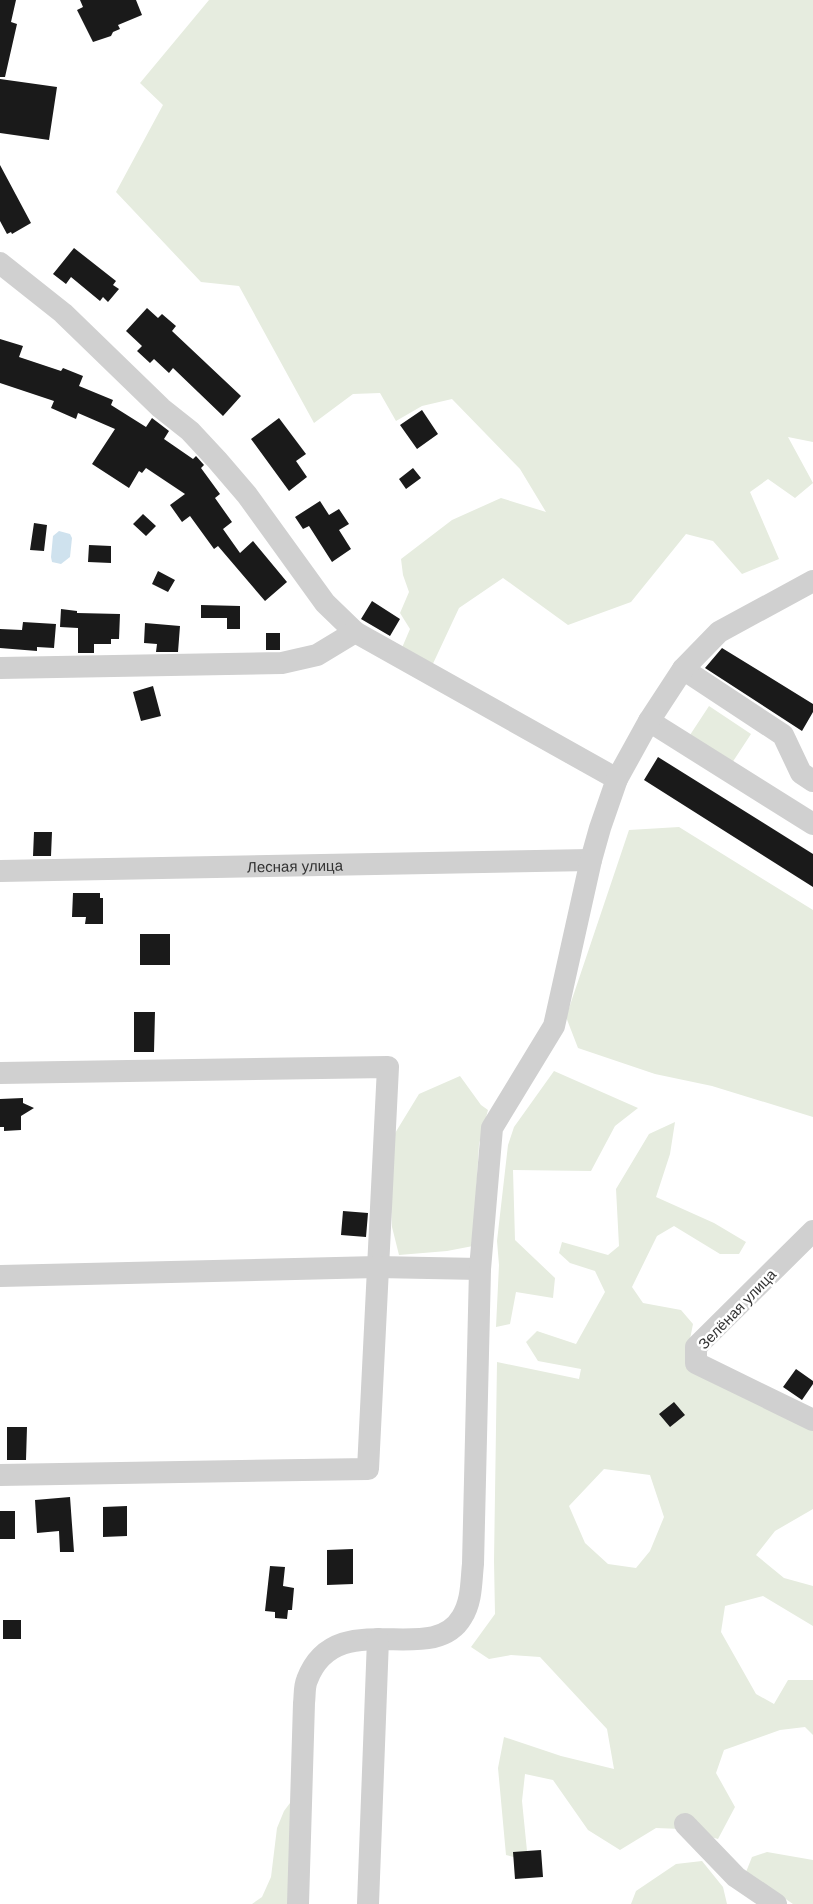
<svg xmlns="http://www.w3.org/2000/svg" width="813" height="1904" viewBox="0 0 813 1904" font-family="Arial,sans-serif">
  <rect width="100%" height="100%" fill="#fff"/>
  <path fill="#e6ecdf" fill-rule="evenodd" d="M209,0H813V442L788,437L813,483L795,498L768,479L750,492L779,559L742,574L713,541L686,534L631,602L568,625L503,578L459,608L430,670L401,650L410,629L400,613L409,592L403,575L401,559L452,520L501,498L546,512L520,469L452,399L422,406L396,421L380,393L353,394L314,423L239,286L201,282L116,192L163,105L140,83Z
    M709,706L751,734L732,763L690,735Z
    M679,827L813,910V1117L712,1086L655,1074L578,1048L566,1017L629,830Z
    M554,1071L638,1108L615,1126L591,1171L513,1170L515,1240L555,1278L553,1298L516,1292L510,1324L496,1327L499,1265L497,1241L508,1145L514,1127Z
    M460,1076L481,1105L488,1110L479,1144L473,1246L447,1251L399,1255L392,1227L389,1143L419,1094Z
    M675,1122L670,1154L656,1197L714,1223L746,1242L739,1254H720L674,1226L657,1236L632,1287L643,1303L681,1310L693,1324L689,1344L813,1430V1509L775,1531L756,1555L784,1578L813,1586V1626L763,1596L725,1606L721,1632L756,1694L774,1704L788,1680H813V1735L805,1727L780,1730L724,1750L716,1773L735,1807L718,1839L681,1829L656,1828L620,1850L588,1830L553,1780L525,1774L522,1801L528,1861L506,1855L498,1768L504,1737L561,1756L614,1769L607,1729L540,1657L511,1655L489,1659L471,1647L495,1614L494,1561L497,1362L579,1379L581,1369L538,1361L526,1342L537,1331L576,1344L605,1292L595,1271L570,1263L559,1253L562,1242L608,1255L619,1246L616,1189L649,1134ZM604,1469L650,1475L664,1517L650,1551L636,1568L608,1564L585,1543L569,1506Z
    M290,1803L293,1904H252L262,1897L271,1877L277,1828L284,1811Z
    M767,1852L813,1860V1904H793L746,1872L752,1857Z
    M702,1861L723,1887L727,1904H631L636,1891L676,1864Z"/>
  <path fill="#cfe2ee" d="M59,531L70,534L72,538L70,557L61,564L52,562L51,557L53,536Z"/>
  <path fill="#1a1a1a" d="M0,0H16L11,22L17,24L5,77H0Z
    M80,0H136L142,15L118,25L120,29L113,32L111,36L93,42L77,10L83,7Z
    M0,79L57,87L49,140L0,133Z
    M0,165L31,223L12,234L11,232L7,234L0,221Z
    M74,248L116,281L113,285L119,289L108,302L103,297L100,301L71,277L66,284L53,274Z
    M147,308L158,318L162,314L176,326L172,331L241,396L223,416L173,368L169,373L154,359L150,363L137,351L142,346L126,331Z
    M0,339L23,346L19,357L61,371L63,368L83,376L79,386L113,400L111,405L146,427L152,418L169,431L164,439L193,459L196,456L204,465L201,468L220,494L215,498L232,522L223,529L240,553L253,541L287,582L265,601L218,546L214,549L190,516L182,522L170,505L185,494L146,468L142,473L139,471L129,488L92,464L115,429L78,413L76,419L51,408L54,401L0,383Z
    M422,410L438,434L417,449L400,425Z
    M279,418L306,454L296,461L307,477L289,491L251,439Z
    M413,468L421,478L406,489L399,479Z
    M320,501L329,515L339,509L349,524L339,530L351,549L332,562L309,526L303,529L295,517Z
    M143,514L156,526L146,536L133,524Z
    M34,523L47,525L44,551L30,550Z
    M89,545L111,546V563L88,562Z
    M158,571L175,580L168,592L152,584Z
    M372,601L400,619L390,636L361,619Z
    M201,605L240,606V629H227V618H201Z
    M61,609L77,611V613L120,614L119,639H111V644H94V653H78V628L60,627Z
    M23,622L56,624L54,648L37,647V651L0,648V629L22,630Z
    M145,623L180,626L178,652H156L157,644L144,643Z
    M266,633H280V650H266Z
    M722,648L813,704V712L802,731L705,668Z
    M153,686L161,716L141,721L133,692Z
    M658,757L813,854V887L644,780Z
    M34,832H52L51,856H33Z
    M73,893H100V898H103V924H85L86,917H72Z
    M140,934H170V965H140Z
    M134,1012H155L154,1052H134Z
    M23,1098V1103L34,1108L21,1116V1130L4,1131V1127H0V1099Z
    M343,1211L368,1213L366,1237L341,1235Z
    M796,1369L813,1381V1384L802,1400L783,1387Z
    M674,1402L685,1415L670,1427L659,1414Z
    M7,1427H27L26,1460H7Z
    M70,1497L74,1552H60L59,1531L37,1533L35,1500Z
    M127,1506V1536L103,1537V1507Z
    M0,1511H15V1539H0Z
    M353,1549V1584L327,1585V1550Z
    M270,1566L285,1567L283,1586L294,1588L292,1610H288L287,1619L275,1618V1612L265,1611Z
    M3,1620H21V1639H3Z
    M541,1850L543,1877L515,1879L513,1852Z"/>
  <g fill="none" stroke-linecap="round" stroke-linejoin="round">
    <g stroke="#d0d0d0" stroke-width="22">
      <path d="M0,263L63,313L161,408L190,431L217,460L247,495L325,603L355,632L617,779"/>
      <path d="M0,668L282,663L317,655L355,632"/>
      <path d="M683,669L783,735L801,773L813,781"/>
      <path d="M649,721L813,824"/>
      <path id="s1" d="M0,871L591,860"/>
      <path d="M0,1073L388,1067L368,1469L0,1475"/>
      <path d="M813,1231L696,1347V1363L813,1420"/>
      <path d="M0,1276L377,1267L480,1269"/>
      <path d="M685,1824L736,1877L776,1904"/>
      <path d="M298,1904L304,1703C305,1696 304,1687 307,1680C336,1603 432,1669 462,1617C472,1601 471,1582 473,1564L480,1269L492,1128L554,1026L591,860L600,828L617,779L649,721L683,669L719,632L813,581"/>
      <path d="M368,1904L378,1639"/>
    </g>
  </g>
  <g text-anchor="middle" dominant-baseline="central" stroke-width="5" stroke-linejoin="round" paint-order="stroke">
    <g font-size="15" fill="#333" stroke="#fff">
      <text stroke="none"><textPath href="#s1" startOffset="295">Лесная улица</textPath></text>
      <text transform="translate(737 1309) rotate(-46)">Зелёная улица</text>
    </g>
  </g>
</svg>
